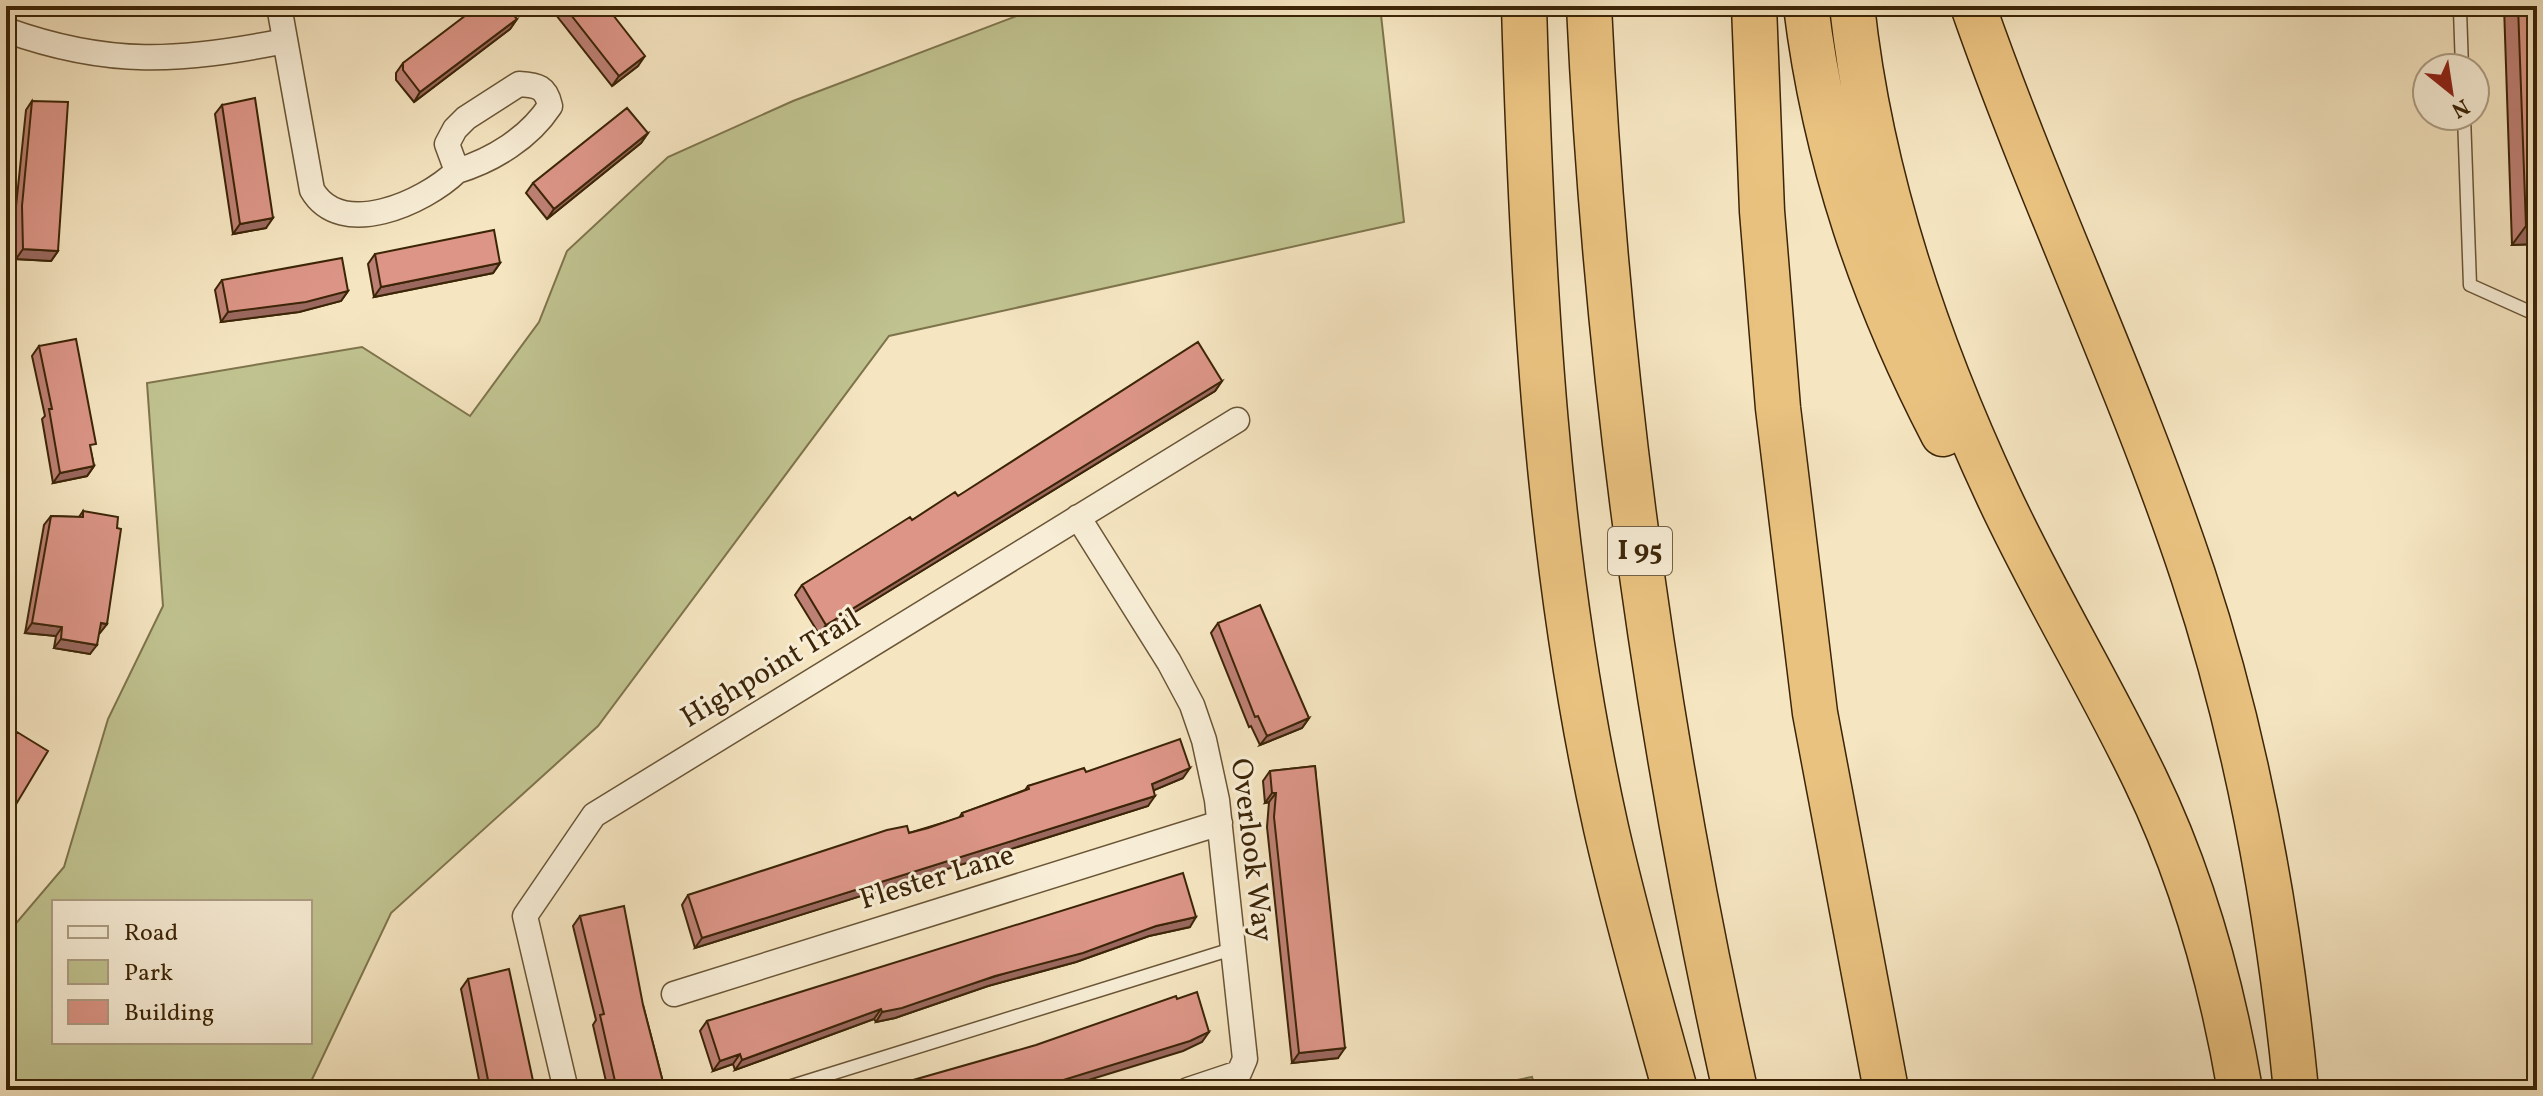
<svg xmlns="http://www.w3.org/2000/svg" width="2543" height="1096" viewBox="0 0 2543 1096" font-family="Vollkorn,serif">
  <rect width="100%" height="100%" fill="#f5e5c1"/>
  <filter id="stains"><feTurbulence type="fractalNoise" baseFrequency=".0025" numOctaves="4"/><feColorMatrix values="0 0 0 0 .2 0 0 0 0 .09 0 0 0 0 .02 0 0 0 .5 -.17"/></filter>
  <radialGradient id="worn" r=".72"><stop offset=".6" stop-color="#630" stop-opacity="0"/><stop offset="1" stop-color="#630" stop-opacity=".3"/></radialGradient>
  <path fill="#c0c390" stroke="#7e744c" stroke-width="2" fill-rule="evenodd" d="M1043,6H1380L1404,222L889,336L598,726L391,913L307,1090H6V935L64,867L108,719L163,606L147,383L362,347L470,416L539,322L567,251L668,157L793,101ZM54,902H310V1042H54Z
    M1532,1077L1536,1090H1466Z"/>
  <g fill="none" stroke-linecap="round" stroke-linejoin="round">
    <g stroke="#6a5536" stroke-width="15">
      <path id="service" d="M2460,10L2462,68
        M2464,116L2470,285L2537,315
        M779,1090L1232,949"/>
    </g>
    <g stroke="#6a5536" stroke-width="27">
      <path id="minor" d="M279,6L312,190C341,240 424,203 457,171
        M6,30C109,67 180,62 285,41
        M519,84C538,85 546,87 550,106C529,138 493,160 457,171L447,144L455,129L466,118Z
        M1078,517L1169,662L1192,705L1204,740L1217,800L1245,1059L1239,1073L1188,1090
        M674,994L1220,823
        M566,1090L525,916L594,815L1237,420"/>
    </g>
    <g stroke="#3c2507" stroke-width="47">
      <path id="motorway" d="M1524,6C1532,280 1546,559 1606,828C1626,916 1651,1003 1675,1090
        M1589,6C1606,371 1656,734 1735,1090
        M1754,6L1762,211L1778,408L1815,713L1886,1090
        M1806,6C1825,160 1872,297 1943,434
        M1852,6C1870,174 1927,343 1998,495C2043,592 2099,683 2145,779C2192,876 2222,985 2240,1090
        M1973,6C2040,198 2129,382 2193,575C2248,741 2279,917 2296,1090"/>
    </g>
    <use href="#service" stroke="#f8eed7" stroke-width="12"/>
    <use href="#minor" stroke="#f8eed7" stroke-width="24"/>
    <use href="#motorway" stroke="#eac280" stroke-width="44"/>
  </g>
  <path fill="#bd8074" stroke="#3c2507" stroke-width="2" d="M549,6H606L638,66L612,86Z
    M2504,6H2537V244L2512,245Z
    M517,19L510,29L414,102L396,80V73L403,63Z
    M32,101L58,251L51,261L16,259L15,216L26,110Z
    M222,105L266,228L233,234L215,114Z
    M648,133L641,143L547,219L526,193L533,183Z
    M375,254L500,263L493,273L374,297L368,264Z
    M222,280L348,291L341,301L299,312L221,322L215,290Z
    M39,346L91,452L94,466L87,476L53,483L42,419L45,416L32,356Z
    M1222,381L1215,391L819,634L795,595L802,585L912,520L958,496Z
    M83,511L107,624L99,633L90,654L54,648L56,636L25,633L44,525L51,516L79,517Z
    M1218,623L1309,718L1302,728L1260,745L1251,726L1249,727L1211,633Z
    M1315,766L1338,1058L1292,1063L1267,827L1269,802L1265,803L1263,781L1270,771Z
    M1086,772L1183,778L1154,790L1148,806L695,948L682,905L688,895L909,833L959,818L962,813L1025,790L1028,786Z
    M580,916L643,1005L665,1090H608L593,1025L596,1020L573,926Z
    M1190,927L1149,936L1076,962L988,986L895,1018L876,1022L874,1019L735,1070L733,1064L713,1071L700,1031L707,1021Z
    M468,979L535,1090H481L461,989Z"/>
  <path fill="#9a685e" stroke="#3c2507" stroke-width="2" d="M346,6H375L341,12Z
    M517,19L510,29L414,102L420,92Z
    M645,56L638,66L612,86L619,76Z
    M648,133L641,143L547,219L554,209Z
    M273,218L266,228L233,234L240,224Z
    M2537,225V244L2512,245L2526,226Z
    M23,249L58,251L51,261L16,259Z
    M500,263L493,273L374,297L381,287Z
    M348,291L341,301L299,312L221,322L228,312Z
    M1222,381L1215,391L819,634L826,625Z
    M94,466L87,476L53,483L60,473Z
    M32,623L62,627L56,636L25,633Z
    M101,623L107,624L100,633H94Z
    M61,639L97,645L90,654L54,648Z
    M1309,718L1302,728L1260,745L1267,736Z
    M1190,768L1183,778L1145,794L1152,784Z
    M1272,793H1276L1269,802L1265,803Z
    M1155,796L1148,806L695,948L702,938Z
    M1196,917L1190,927L1149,936L1076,962L988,986L895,1018L876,1022L882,1012L1156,926Z
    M881,1009L874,1019L735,1070L742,1060Z
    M1209,1032L1202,1042L1183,1051L1056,1090H1031Z
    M1345,1048L1338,1058L1292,1063L1299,1053Z
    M740,1054L733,1064L713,1071L720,1061Z"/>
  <path fill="#dc9587" stroke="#3c2507" stroke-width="2" d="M478,6H506L517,19L420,92L403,70V63Z
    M564,6H606L645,56L619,76Z
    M2518,6H2537V225L2526,226Z
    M255,98L273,218L240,224L222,105Z
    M32,101L68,102L58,251L23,249L22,206Z
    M627,108L648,133L554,209L533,183Z
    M494,230L500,263L381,287L375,254Z
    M342,258L348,291L306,302L228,312L222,280Z
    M76,339L96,444L90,445L94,466L60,473L49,409H52L39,346Z
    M1198,342L1222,381L826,625L802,585L910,517L912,520L955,492L958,496Z
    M83,511L118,517L117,528L121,529L107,624L101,623L97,645L61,639L62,627L32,623L51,516L83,517Z
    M1260,605L1309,718L1267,736L1258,716L1255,717L1218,623Z
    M17,732L48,751L6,821V736L12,739Z
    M1180,739L1190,768L1152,784L1155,796L702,938L688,895L887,830L907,826L909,833L928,828L963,816L962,813L1029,789L1028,786L1084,768L1086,772Z
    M1315,766L1345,1048L1299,1053L1274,817L1276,793H1272L1270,771Z
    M1183,873L1196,917L1156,926L1083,953L995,976L902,1008L882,1012L881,1009L742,1060L740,1054L720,1061L707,1021Z
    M624,906L643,1005L665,1090H617L600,1015L604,1014L580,916Z
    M509,969L535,1090H490L468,979Z
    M1197,992L1209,1032L1190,1041L1031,1090H878L1036,1045L1176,996L1177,999Z"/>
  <g text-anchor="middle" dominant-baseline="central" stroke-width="6" stroke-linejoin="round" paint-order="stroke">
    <rect fill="#f8eed7" stroke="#746145" stroke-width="2" x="1608" y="527" width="64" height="48" rx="6"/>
    <g font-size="28" font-weight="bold" fill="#3c2507">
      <text x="1640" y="551">I 95</text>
    </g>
    <g font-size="30" fill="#3c2507" stroke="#f8eed7">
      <text transform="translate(771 669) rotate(-31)">Highpoint Trail</text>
      <text transform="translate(1251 850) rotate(83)">Overlook Way</text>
      <text transform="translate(937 878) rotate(-17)">Flester Lane</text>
    </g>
  </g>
  <rect width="2543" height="1096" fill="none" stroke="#f5e5c1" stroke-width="32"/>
  <rect x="8" y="8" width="2527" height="1080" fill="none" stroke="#3c2507" stroke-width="4"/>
  <rect x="16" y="16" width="2511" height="1064" fill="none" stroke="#3c2507" stroke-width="2"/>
  <rect x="52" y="900" width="260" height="144" fill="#f8eed7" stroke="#ad9e84" stroke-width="2"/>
  <rect x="68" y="926" width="40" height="12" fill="#f8eed7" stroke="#ad9e84" stroke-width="2"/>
  <text x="124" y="940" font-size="24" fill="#3c2507">Road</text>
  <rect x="68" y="960" width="40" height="24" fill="#c0c390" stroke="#ad9e84" stroke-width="2"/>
  <text x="124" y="980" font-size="24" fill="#3c2507">Park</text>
  <rect x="68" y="1000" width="40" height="24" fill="#dc9587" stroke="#ad9e84" stroke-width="2"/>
  <text x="124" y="1020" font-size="24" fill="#3c2507">Building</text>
  <g transform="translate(2451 92) rotate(150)"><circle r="38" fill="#f8eed7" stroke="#ad9e84" stroke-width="2"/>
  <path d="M0-6L14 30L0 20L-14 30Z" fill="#8f2418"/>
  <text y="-12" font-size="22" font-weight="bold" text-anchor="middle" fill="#3c2507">N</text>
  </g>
  <rect width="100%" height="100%" filter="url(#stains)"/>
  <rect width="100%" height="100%" fill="url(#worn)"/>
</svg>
